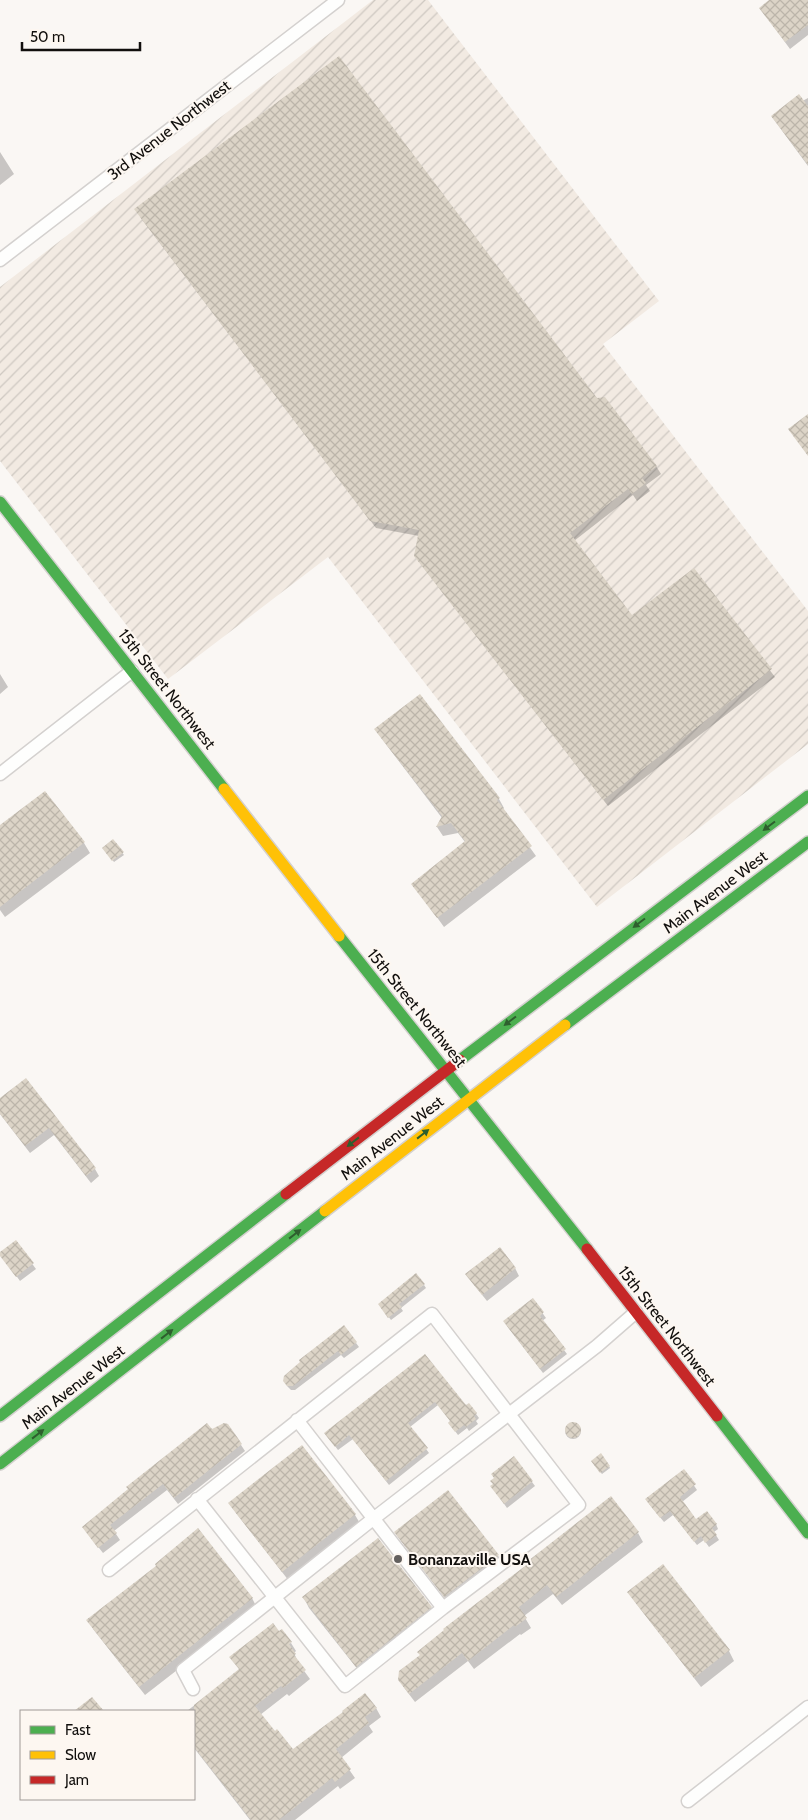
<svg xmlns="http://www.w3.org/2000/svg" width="808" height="1820" viewBox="0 0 808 1820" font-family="Cabin,sans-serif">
  <defs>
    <pattern id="industrial-furrows" width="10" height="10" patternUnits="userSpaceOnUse" patternTransform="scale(1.25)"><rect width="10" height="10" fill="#f2eae2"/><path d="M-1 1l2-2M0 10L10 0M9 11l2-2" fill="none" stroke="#cec8c1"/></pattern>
    <pattern id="building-cross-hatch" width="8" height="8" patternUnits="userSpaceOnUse" patternTransform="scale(1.25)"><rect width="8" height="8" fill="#dcd4c7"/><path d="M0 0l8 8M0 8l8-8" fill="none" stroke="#bcb5aa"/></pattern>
  </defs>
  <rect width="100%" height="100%" fill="#faf7f4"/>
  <path fill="url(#industrial-furrows)" d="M373,0H428L659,301L603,344L808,611V744L597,907L328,557L168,679L0,461V287Z"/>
  <path fill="#0003" d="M771,0H808V35L790,49L760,8Z
    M808,98V166L772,117Z
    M0,152L14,174L0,185Z
    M140,217L597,399L656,466L661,474L646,485L650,491L637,501L633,495L574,541L632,617L693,570L775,677L608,806L420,563L419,536L376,528Z
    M0,674L8,687L0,694Z
    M376,729L499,799L504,808L503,810L536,856L444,927L413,884L465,842L458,833L443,836L437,827L442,818L382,739Z
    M0,827L84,843L90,853L5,917L0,910Z
    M113,841L124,855L114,862L105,850Z
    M26,1079L95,1169L99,1176L91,1183L54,1135L30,1153L0,1114V1099Z
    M16,1242L36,1269L20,1281L0,1253Z
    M515,1268L519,1276L487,1301L471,1281Z
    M424,1285L426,1288L401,1308L403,1311L391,1320L381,1307Z
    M533,1300L546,1318L542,1321L567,1354L543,1373L507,1326Z
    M356,1343L359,1347L344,1358L341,1355L295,1390H291L287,1386L301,1362Z
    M425,1355L466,1407L469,1404L476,1414L479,1418L476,1421L478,1424L469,1431L467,1428L458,1435L452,1427L451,1421L438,1405L410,1427L429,1453L389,1485L353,1439L338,1450L328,1437Z
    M565 1431a8 8 0 1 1 16 0a8 8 0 1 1-16 0Z
    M211,1430L241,1445L245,1451L178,1504L167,1490L114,1531L120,1540L103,1553L88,1534Z
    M302,1447L355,1515L361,1525L289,1581L236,1513L230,1503Z
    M593,1463L609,1466L610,1468L602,1474Z
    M684,1471L697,1490L682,1502L696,1521L716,1524L718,1529L714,1532L719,1540L709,1547L704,1540L697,1545L673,1515L664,1522L649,1504Z
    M532,1482L535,1486L507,1508L495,1491Z
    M448,1492L498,1556L504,1566L451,1606L402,1542L396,1532Z
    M638,1533L643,1542L562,1605L553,1594L524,1616L531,1628L521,1635L520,1634L474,1669L468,1661L415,1702L405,1689L400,1680L421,1656Z
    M157,1566L252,1598L257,1608L145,1695L93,1629Z
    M629,1592L729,1651L734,1661L701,1687L635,1602Z
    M304,1598L431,1607L436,1617L363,1676L309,1608Z
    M291,1643L296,1651L294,1653L299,1664L310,1679L289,1696L287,1694L260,1715L293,1751L344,1713L376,1708L381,1717L369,1726L373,1732L341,1758L355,1778L340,1789L338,1786L295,1820H250L194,1748V1711H187L240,1670L231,1657Z"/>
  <path fill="url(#building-cross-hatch)" d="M769,0H808V25L785,42L759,8Z
    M339,56L597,398L605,397L657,466L642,478L646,483L632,494L628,489L570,533L632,615L694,568L772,669L603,800L414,556L419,530L370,521L134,209Z
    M799,94L808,106V165L771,116Z
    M808,414V456L788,429Z
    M420,694L500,798L497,800L532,846L437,918L411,884L465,841L451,823L436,827L442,816L374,729Z
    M45,791L85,842L0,907V825Z
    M113,839L124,852L112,861L102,848Z
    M26,1078L96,1168L86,1176L49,1128L25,1146L0,1114V1098Z
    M16,1240L34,1263L16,1277L0,1256V1252Z
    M500,1247L516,1268L482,1295L465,1274Z
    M416,1273L425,1284L399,1304L402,1307L388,1318L378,1304Z
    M533,1298L544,1312L540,1316L566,1349L540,1369L503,1321Z
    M344,1325L357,1342L341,1355L338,1351L293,1386H287L283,1381L284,1376L300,1362L299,1360Z
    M425,1354L466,1405L469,1403L477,1413L474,1416L476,1419L466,1427L464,1425L455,1432L448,1423L450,1421L435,1402L408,1423L428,1448L386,1481L349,1435L335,1447L324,1433Z
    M565 1430a8 8 0 1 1 16 0a8 8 0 1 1-16 0Z
    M207,1423L212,1429L224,1423L228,1424L242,1444L174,1498L163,1484L110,1525L117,1533L98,1548L82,1527L128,1489L126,1487Z
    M302,1445L356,1514L282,1572L228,1503Z
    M601,1453L610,1466L600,1473L591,1461Z
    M514,1456L533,1481L504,1504L490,1486L493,1484L490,1481L494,1478L491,1474Z
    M684,1469L696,1484L680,1497L696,1519L707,1511L717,1524L712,1528L717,1535L705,1543L701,1536L694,1542L670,1511L660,1518L645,1499Z
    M448,1490L499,1555L444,1597L394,1532Z
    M611,1496L639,1532L556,1597L547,1585L519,1607L527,1618L515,1627L514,1625L468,1661L462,1653L409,1694L398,1680L399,1671L420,1655L417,1652L444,1630L443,1629L529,1563L528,1561Z
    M198,1528L253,1598L139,1687L86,1620L156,1566L155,1564Z
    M378,1538L432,1607L356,1667L302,1597Z
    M663,1564L730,1650L694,1678L627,1592Z
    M273,1623L279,1631L282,1629L292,1642L289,1644L296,1654L294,1655L306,1670L283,1688L281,1686L255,1706L275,1731L277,1729L293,1749L343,1712L342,1711L365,1693L377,1708L365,1717L369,1723L336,1749L351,1769L335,1782L332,1778L279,1820H251L194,1747V1705L239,1669L229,1657Z
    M92,1697L104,1711H74Z"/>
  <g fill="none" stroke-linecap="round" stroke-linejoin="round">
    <g stroke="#d4d1cf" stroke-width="15">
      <path id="street" d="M0,260L338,0
        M0,774L132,671
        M297,1420L443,1608
        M109,1570L432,1314L579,1505L443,1608L345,1686L197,1499
        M193,1689L183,1670L373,1519L597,1346L636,1312
        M688,1801L808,1707"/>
    </g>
    <g stroke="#d4d1cf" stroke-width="14">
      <path id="fast" d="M0,502L224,789
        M339,936L587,1249
        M565,1025L808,842
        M460,1060L808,796
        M0,1416L286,1194
        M717,1416L808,1533
        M0,1464L325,1211"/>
    </g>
    <g stroke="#d4d1cf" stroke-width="14">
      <path id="slow" d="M224,789L339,936
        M325,1211L565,1025"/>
    </g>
    <g stroke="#d4d1cf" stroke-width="14">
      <path id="jam" d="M286,1194L460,1060
        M587,1249L717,1416"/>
    </g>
    <use href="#street" stroke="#fefefd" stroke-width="12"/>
    <use href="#fast" stroke="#4caf50" stroke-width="11"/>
    <use href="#slow" stroke="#ffc107" stroke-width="11"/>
    <use href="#jam" stroke="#c62828" stroke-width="11"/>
  </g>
  <defs><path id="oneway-solid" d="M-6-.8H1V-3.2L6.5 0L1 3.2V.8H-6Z" transform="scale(1.25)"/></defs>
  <g fill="#2e5f2e">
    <use href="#oneway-solid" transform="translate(769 826) rotate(143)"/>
    <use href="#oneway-solid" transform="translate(639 923) rotate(143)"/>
    <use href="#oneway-solid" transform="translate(510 1021) rotate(143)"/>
    <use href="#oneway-solid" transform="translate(423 1134) rotate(-38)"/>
    <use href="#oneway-solid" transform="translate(353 1142) rotate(142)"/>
    <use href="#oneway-solid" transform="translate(295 1234) rotate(-38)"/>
    <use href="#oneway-solid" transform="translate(167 1334) rotate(-38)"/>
    <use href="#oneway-solid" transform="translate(38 1434) rotate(-38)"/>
  </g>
  <circle fill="#63605e" stroke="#fdf7f1" stroke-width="2" cx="398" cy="1559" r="5"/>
  <g text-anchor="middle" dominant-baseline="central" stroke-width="4" stroke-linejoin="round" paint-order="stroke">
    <g font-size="16" fill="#110f0d" stroke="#fdf7f1">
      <text transform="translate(169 130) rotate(-38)">3rd Avenue Northwest</text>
      <text transform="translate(167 689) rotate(52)">15th Street Northwest</text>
      <text transform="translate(715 892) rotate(-37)">Main Avenue West</text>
      <text transform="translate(417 1008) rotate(51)">15th Street Northwest</text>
      <text transform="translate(392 1138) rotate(-38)">Main Avenue West</text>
      <text transform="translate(667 1326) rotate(52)">15th Street Northwest</text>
      <text transform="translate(73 1387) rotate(-38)">Main Avenue West</text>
    </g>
    <g font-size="16" font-weight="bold" fill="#110f0d" stroke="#fdf7f1" text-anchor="start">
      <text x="408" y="1559">Bonanzaville USA</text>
    </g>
  </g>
  <rect x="20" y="1710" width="175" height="90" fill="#fdf7f1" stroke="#9f9a96"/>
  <rect x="30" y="1726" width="25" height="8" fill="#4caf50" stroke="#9f9a96"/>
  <text x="65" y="1735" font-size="15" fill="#110f0d">Fast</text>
  <rect x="30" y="1751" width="25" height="8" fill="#ffc107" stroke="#9f9a96"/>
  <text x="65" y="1760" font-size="15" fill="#110f0d">Slow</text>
  <rect x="30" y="1776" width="25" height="8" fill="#c62828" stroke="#9f9a96"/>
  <text x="65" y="1785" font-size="15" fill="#110f0d">Jam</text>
  <path d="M22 42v8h118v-8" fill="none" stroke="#110f0d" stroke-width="2.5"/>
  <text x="30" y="42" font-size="15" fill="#110f0d" stroke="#fdf7f1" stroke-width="4" paint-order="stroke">50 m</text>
</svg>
